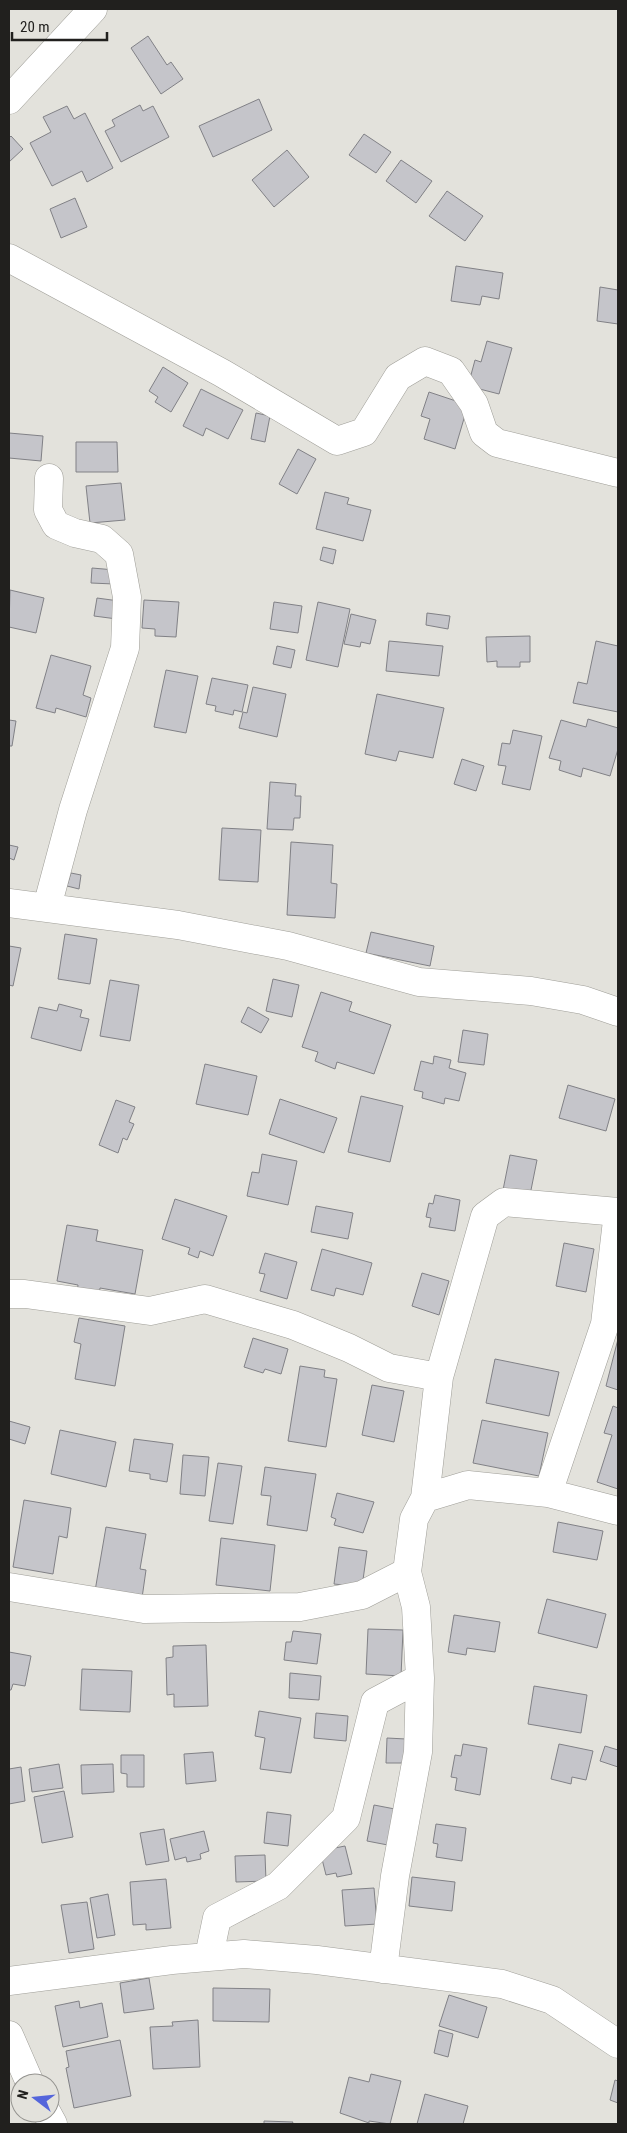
<svg xmlns="http://www.w3.org/2000/svg" width="627" height="2133" viewBox="0 0 627 2133" font-family="'Roboto Condensed',sans-serif">
  <rect width="100%" height="100%" fill="#e3e2dc"/>
  <path fill="#c5c5ca" stroke="#818186" d="M148,36L167,65L171,62L183,79L161,94L131,48Z
    M259,99L272,130L213,157L199,126Z
    M140,105L143,111L153,106L169,137L121,162L105,131L115,126L112,120Z
    M67,106L74,119L85,113L113,168L87,182L82,171L52,186L30,143L51,132L43,117Z
    M364,134L391,152L376,173L349,155Z
    M11,136L23,149L9,162V138Z
    M287,150L309,177L274,207L252,180Z
    M401,160L432,181L416,203L386,181Z
    M447,191L483,216L465,241L429,216Z
    M75,198L87,227L61,238L50,209Z
    M456,266L503,273L499,299L482,296L480,305L451,301Z
    M600,287L618,290V324L597,321Z
    M487,341L512,348L499,394L468,386L475,360L481,362Z
    M163,367L188,383L171,412L155,402L158,397L149,391Z
    M201,389L243,410L228,439L206,428L203,436L183,426Z
    M429,392L468,405L455,449L424,439L430,419L421,416Z
    M256,413L270,416L265,442L251,439Z
    M9,433L43,436L41,461L9,458Z
    M76,442H117L118,472H76Z
    M298,449L316,459L297,494L279,484Z
    M121,483L125,520L90,523L86,486Z
    M325,492L349,498L347,504L371,510L363,541L316,529Z
    M323,547L336,550L333,564L320,560Z
    M92,568L115,570L114,584L91,583Z
    M10,590L44,598L36,633L9,627Z
    M97,598L119,601L117,619L94,616Z
    M144,600L179,602L176,637L155,636V629L142,628Z
    M274,602L302,606L298,633L270,629Z
    M318,602L350,609L338,667L306,660Z
    M427,613L450,616L448,629L426,625Z
    M351,614L376,620L370,644L361,642L360,647L344,644Z
    M530,636V662H520V667H497V661L487,662L486,637Z
    M389,641L443,646L439,676L386,671Z
    M596,641L618,646V712L573,703L578,682L587,684Z
    M277,646L295,650L291,668L273,664Z
    M51,655L91,666L83,695L91,698L86,717L56,708L55,713L36,708Z
    M166,670L198,676L186,733L154,727Z
    M212,678L248,685L242,712L234,710L233,715L215,711L216,706L206,704Z
    M253,687L286,694L277,737L239,728L243,712L247,713Z
    M377,694L444,708L433,758L399,751L396,761L365,754Z
    M588,719L618,728V749L610,776L583,768L581,777L559,770L561,761L549,758L561,720L586,727Z
    M9,720L16,721L12,746H9Z
    M513,730L542,736L530,790L502,784L506,766L498,765L502,743L510,744Z
    M462,759L484,766L476,791L454,784Z
    M270,782L296,784L295,796H301L300,818H294L293,830L267,829Z
    M222,828L261,830L258,882L219,880Z
    M291,842L333,845L331,883L337,884L335,918L287,915Z
    M9,845L18,847L14,860L9,858Z
    M71,873L81,875L79,889L67,886Z
    M371,932L434,946L430,966L366,953Z
    M65,934L97,939L90,984L58,979Z
    M9,946L21,948L13,986L9,985Z
    M273,979L299,985L292,1017L266,1011Z
    M110,980L139,985L130,1041L100,1036Z
    M321,992L352,1002L349,1011L391,1025L374,1074L337,1062L335,1069L315,1061L318,1052L302,1047Z
    M59,1004L82,1010L80,1017L89,1019L81,1051L31,1038L39,1007L57,1011Z
    M248,1007L269,1019L261,1033L241,1022Z
    M463,1030L488,1034L484,1065L458,1062Z
    M434,1056L451,1060L449,1068L466,1073L459,1101L445,1098L444,1104L422,1098L423,1092L414,1090L421,1061L433,1064Z
    M205,1064L257,1076L248,1115L196,1104Z
    M568,1085L615,1099L606,1131L559,1118Z
    M361,1096L403,1106L390,1162L348,1152Z
    M280,1099L337,1118L324,1153L269,1134Z
    M116,1100L135,1107L129,1122L134,1124L127,1140L123,1138L118,1153L99,1145Z
    M262,1154L297,1161L288,1205L247,1196L252,1172L259,1173Z
    M510,1155L537,1160L530,1195L503,1190Z
    M435,1195L460,1200L455,1231L429,1227L431,1218L426,1217L429,1203L433,1204Z
    M175,1199L227,1216L213,1256L200,1251L198,1258L188,1254L190,1248L162,1239Z
    M316,1206L353,1213L348,1239L311,1232Z
    M67,1225L98,1230L96,1241L143,1250L135,1294L100,1288L99,1297L77,1293L78,1285L57,1281Z
    M564,1243L594,1249L586,1292L556,1286Z
    M322,1249L372,1263L363,1295L336,1288L334,1296L311,1290Z
    M265,1253L297,1262L287,1299L260,1291L265,1274L259,1273Z
    M422,1273L449,1281L439,1315L412,1306Z
    M79,1318L125,1326L115,1386L75,1379L81,1344L74,1342Z
    M253,1338L288,1349L281,1374L265,1369L263,1373L244,1367Z
    M618,1339V1390L606,1386Z
    M495,1359L559,1372L549,1416L486,1403Z
    M300,1366L325,1370L324,1377L337,1379L326,1447L288,1441Z
    M372,1385L404,1391L394,1442L362,1435Z
    M613,1406L618,1408V1489L597,1482L612,1435L604,1433Z
    M482,1420L548,1433L539,1476L473,1463Z
    M9,1421L30,1427L25,1444L9,1439Z
    M60,1430L116,1442L106,1487L51,1474Z
    M134,1439L173,1444L167,1482L150,1479V1474L129,1471Z
    M183,1455L209,1457L205,1496L180,1494Z
    M218,1463L242,1466L233,1524L209,1521Z
    M265,1467L316,1474L307,1531L267,1525L271,1496L261,1495Z
    M337,1493L374,1502L363,1533L334,1525L336,1519L331,1517Z
    M24,1500L71,1508L67,1538L59,1536L53,1574L13,1567Z
    M558,1522L603,1531L597,1560L553,1552Z
    M106,1527L146,1534L140,1569L146,1570L142,1598L95,1591Z
    M221,1538L275,1545L270,1591L216,1585Z
    M339,1547L367,1551L362,1587L334,1584Z
    M547,1599L606,1614L597,1648L538,1633Z
    M454,1615L500,1622L495,1652L467,1648L466,1655L448,1652Z
    M368,1629L403,1630L401,1676L366,1674Z
    M293,1631L321,1634L317,1664L284,1660L286,1642H291Z
    M206,1645L208,1706L174,1707V1694L167,1695L166,1658L173,1657V1646Z
    M9,1652L31,1656L25,1686L13,1684L11,1690H9Z
    M82,1669L132,1671L130,1712L80,1710Z
    M290,1673L321,1676L319,1700L289,1698Z
    M534,1686L587,1695L581,1733L528,1724Z
    M259,1711L301,1718L291,1773L260,1769L265,1738L255,1736Z
    M316,1713L348,1716L346,1741L314,1738Z
    M387,1738L406,1739L405,1763H386Z
    M463,1744L487,1748L480,1795L455,1790L457,1778L451,1777L455,1755L461,1756Z
    M559,1744L593,1751L586,1780L572,1777L571,1784L551,1779Z
    M605,1746L618,1750V1767L600,1761Z
    M213,1752L216,1781L186,1784L184,1754Z
    M121,1755H144V1787H127V1774L121,1773Z
    M59,1764L63,1788L32,1792L29,1769Z
    M113,1764L114,1792L82,1794L81,1765Z
    M21,1767L25,1801L9,1804V1769Z
    M64,1791L73,1837L42,1843L34,1797Z
    M374,1805L400,1810L393,1846L367,1841Z
    M267,1812L291,1815L288,1846L264,1843Z
    M436,1824L466,1828L462,1861L436,1857L438,1844L433,1843Z
    M164,1829L169,1861L146,1865L140,1833Z
    M204,1831L209,1851L200,1854L201,1859L187,1862L186,1857L175,1860L170,1839Z
    M345,1846L352,1874L337,1877L336,1873L326,1875L320,1851Z
    M265,1855L266,1881L236,1882L235,1856Z
    M412,1877L455,1882L452,1911L409,1906Z
    M166,1879L171,1928L146,1930V1924L133,1925L130,1882Z
    M374,1888L377,1924L345,1926L342,1890Z
    M108,1894L115,1935L97,1938L90,1898Z
    M87,1902L94,1949L69,1953L61,1905Z
    M149,1978L154,2009L124,2013L120,1983Z
    M213,1988L270,1989L269,2022L213,2021Z
    M449,1995L487,2007L478,2038L439,2026Z
    M79,2001L80,2008L102,2003L108,2037L63,2047L55,2006Z
    M198,2020L200,2067L153,2069L150,2027L173,2026L172,2022Z
    M439,2030L453,2034L448,2057L434,2053Z
    M120,2040L131,2096L74,2108L66,2068L69,2067L66,2051Z
    M371,2074L401,2081L390,2124L369,2121V2123L340,2113L349,2077L369,2082Z
    M615,2080L618,2081V2103L610,2100Z
    M425,2094L468,2106L463,2124H417Z
    M264,2121L293,2122L292,2124H264Z"/>
  <g fill="none" stroke-linecap="round" stroke-linejoin="round">
    <g stroke="#9f9e98" stroke-width="29">
      <path id="street" d="M9,258L222,373L337,441L364,432L398,377L425,361L451,371L474,404L484,433L497,443L618,473
        M9,903L178,925L288,946L419,982L531,991L583,1000L618,1012
        M47,907L73,810L125,648L127,597L119,554L102,539L75,533L56,525L48,510L49,478
        M9,1294H25L150,1311L205,1299L293,1325L349,1348L389,1368L439,1377
        M548,1493L605,1324L618,1212
        M425,1498L439,1377L485,1216L504,1202L618,1212
        M9,1587L144,1609L300,1607L362,1595L407,1572L414,1519L425,1498L468,1485L548,1493L618,1511
        M209,1956L217,1918L278,1886L346,1818L375,1702L420,1678
        M383,1969L395,1876L418,1752L420,1678L416,1607L407,1572
        M9,1981L172,1960L244,1954L317,1960L502,1984L552,2000L618,2044
        M9,2035L30,2083
        M47,2113L53,2124"/>
    </g>
    <g stroke="#9f9e98" stroke-width="29">
      <path id="secondary" d="M9,100L93,9"/>
    </g>
    <use href="#street" stroke="#fff" stroke-width="28"/>
    <use href="#secondary" stroke="#fff" stroke-width="28"/>
  </g>
  <rect width="627" height="2133" fill="none" stroke="#21201e" stroke-width="20"/>
  <g transform="translate(35 2098) rotate(286)"><circle r="24" fill="#e3e2dc" stroke="#959490"/>
  <path d="M0-4L9 19L0 12L-9 19Z" fill="#5465db"/>
  <text y="-8" font-size="14" font-weight="bold" text-anchor="middle" fill="#21201e">N</text>
  </g>
  <path d="M12 32v8h95v-8" fill="none" stroke="#21201e" stroke-width="2.5"/>
  <text x="20" y="32" font-size="15" fill="#21201e" stroke="#e3e2dc" stroke-width="4" paint-order="stroke">20 m</text>
</svg>
